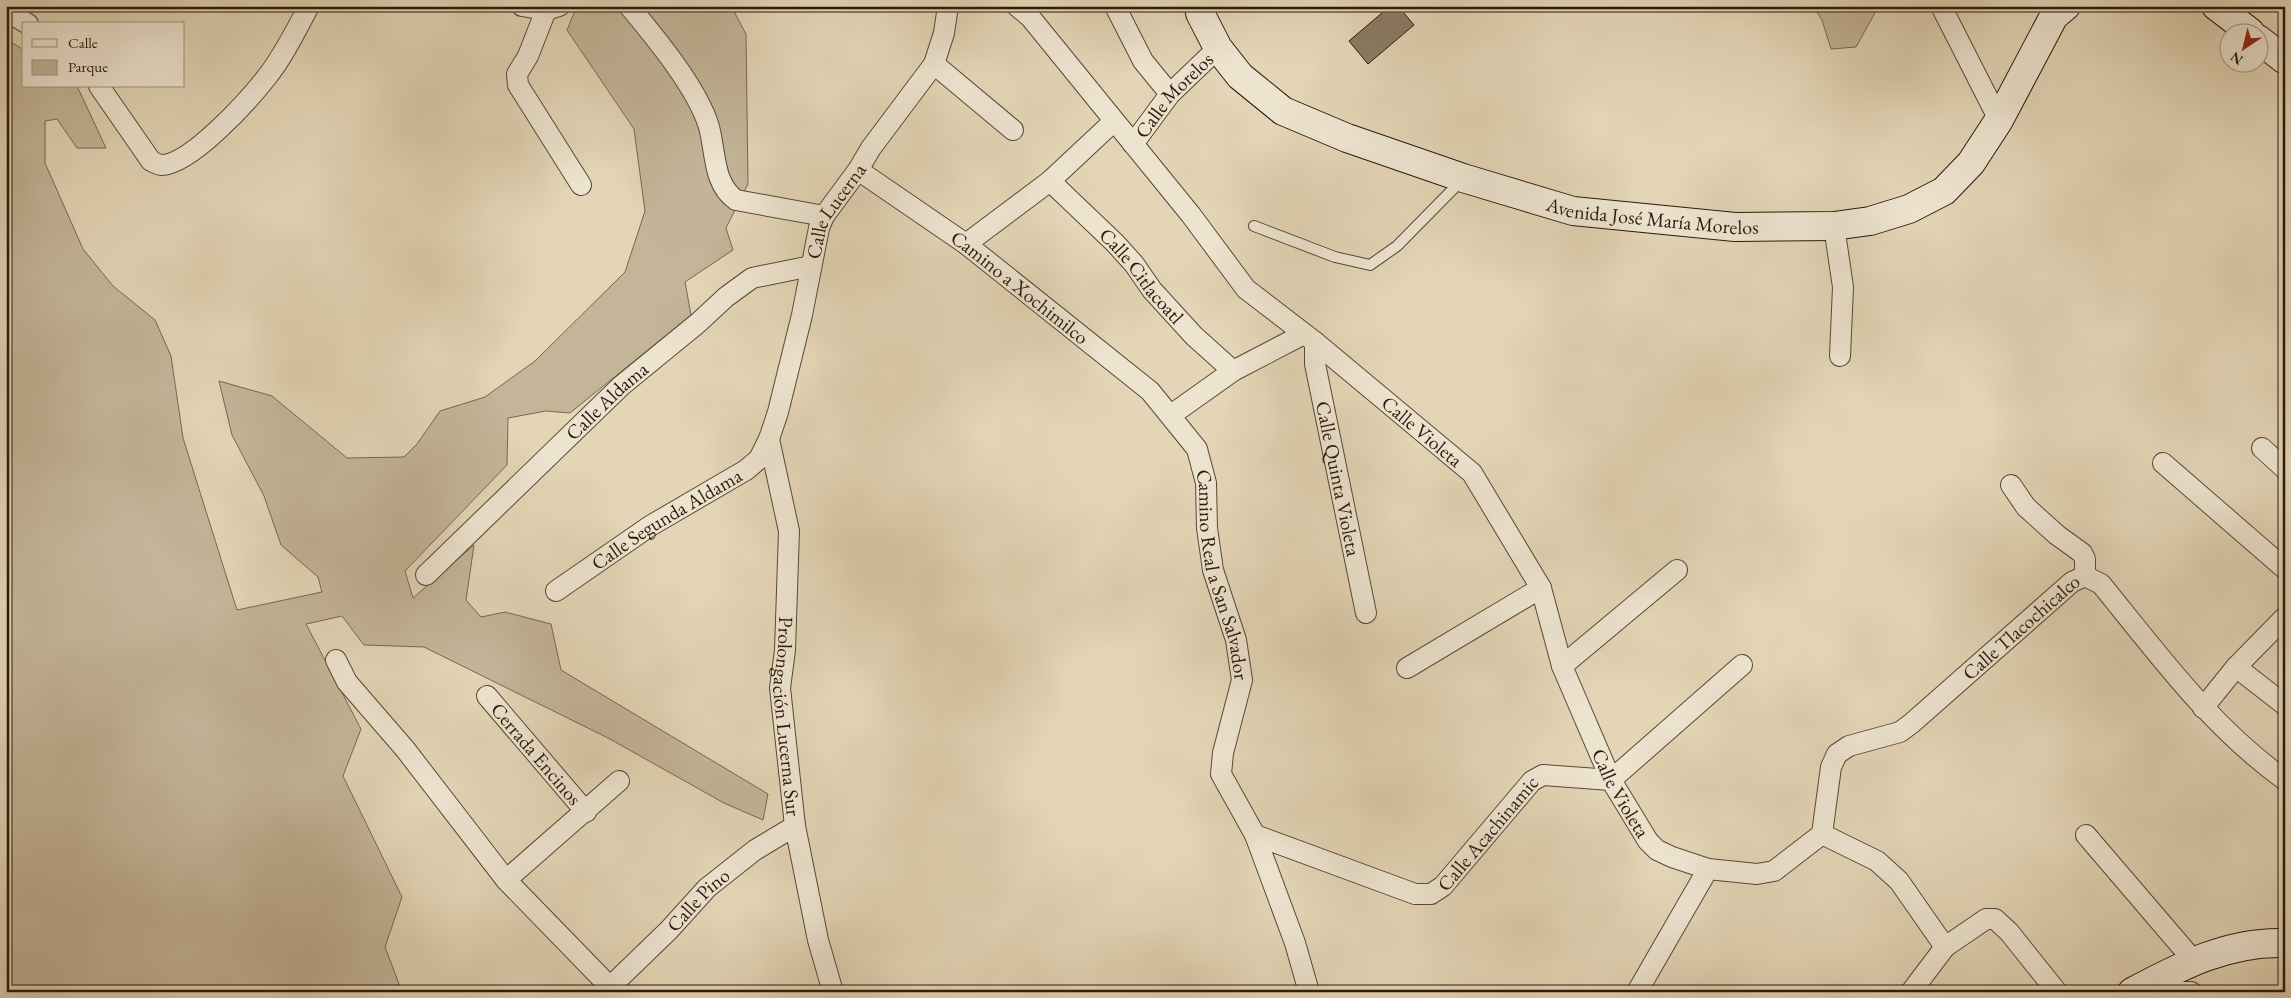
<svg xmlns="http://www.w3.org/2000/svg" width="2291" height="998" viewBox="0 0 2291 998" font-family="'EB Garamond',serif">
  <rect width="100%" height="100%" fill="#e3d5b6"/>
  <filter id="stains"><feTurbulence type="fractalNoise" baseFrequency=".004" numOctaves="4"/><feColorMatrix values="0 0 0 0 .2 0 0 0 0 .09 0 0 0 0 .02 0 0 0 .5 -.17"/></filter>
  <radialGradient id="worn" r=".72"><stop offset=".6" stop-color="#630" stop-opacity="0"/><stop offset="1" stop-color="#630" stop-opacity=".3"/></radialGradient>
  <path fill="#c4b599" stroke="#776752" d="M577,6H731L746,34L748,184L726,228L733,250L685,282L691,315L570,413L546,411L508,418L507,465L405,571L413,598L474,545L466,600L481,617L505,612L551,624L561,670L768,794L763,820L724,803L608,738L424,647L364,645L342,616L306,624L361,729L343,776L402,897L385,947L402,992H6V39L24,50V86H77L106,148H77L57,119L45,121V163L83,249L113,286L155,320L171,356L183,438L237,610L322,592L318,577L281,545L264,496L232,435L219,381L272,396L347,458L404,457L417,444L440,411L485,397L535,361L625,272L645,211L634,129L567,30Z
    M1813,6H1874L1876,11L1856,47L1831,49L1822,20Z"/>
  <path fill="#8a7b64" stroke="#2a190b" d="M1390,6H1398L1414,25L1368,64L1349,41Z"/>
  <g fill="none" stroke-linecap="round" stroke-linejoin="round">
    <g stroke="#584836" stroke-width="12">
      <path id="service" d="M1254,226L1335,257L1370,265L1397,246L1461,181"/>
    </g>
    <g stroke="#584836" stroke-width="22">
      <g id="minor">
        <path d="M522,6L546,10L559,6"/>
        <path d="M629,6C655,37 698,89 709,127C716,153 713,184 736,200L824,216"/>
        <path id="s1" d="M1017,6L1030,17L1191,215L1246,289L1315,342L1472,473L1541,588L1562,666L1611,780L1648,841L1657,850L1672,857L1708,869L1757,874L1774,871L1822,834L1877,861L1899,881L1945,947L1986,919H1995L2009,932L2057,992"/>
        <path d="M1115,6L1143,61L1170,94"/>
        <path d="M1941,6L1999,120"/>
        <path d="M546,10L528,56L517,74L518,85L581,185"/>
        <path d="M6,11L28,24"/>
        <path d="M934,64L1013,130"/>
        <path d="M99,86L151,161C154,162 158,165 162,165C191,164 248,101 266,78C283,57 296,30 309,6"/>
        <path id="s2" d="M1133,144L1170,94L1218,48"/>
        <path id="s3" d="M858,170L966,244L1150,391L1197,449L1206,483L1207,528L1213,570L1236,640L1242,680L1223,753L1221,774L1255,835L1295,943L1309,992"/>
        <path id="s4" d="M1050,181L1115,243L1134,264L1152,290L1194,336L1233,371"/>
        <path d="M1834,226L1843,287L1840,356"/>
        <path d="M966,244L1050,181L1113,122"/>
        <path id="s5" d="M1315,342V364L1366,613"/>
        <path d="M1171,415L1233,371L1304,334"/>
        <path id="s6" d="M769,439L789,531L785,650L780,688L795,826L818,940L833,992"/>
        <path d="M2262,448L2285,469"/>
        <path d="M2163,463L2285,569"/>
        <path d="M2011,485L2026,507L2057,535L2082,553L2085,559V576"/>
        <path id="s7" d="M426,575L621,386L698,323L726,297L752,278L811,266"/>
        <path id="s8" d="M556,591L650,526L746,470L759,459L769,439L778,412L802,315L819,228L824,216L858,170L871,148L934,64L944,33L948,6"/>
        <path d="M336,660L347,682L405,749L506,880L610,987V992"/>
        <path d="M1562,666L1677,570"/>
        <path d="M2236,667L2285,705"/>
        <path d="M1407,668L1541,588"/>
        <path id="s9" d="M487,696L586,812"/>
        <path d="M2203,708L2236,667L2285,617"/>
        <path id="s10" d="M1822,834L1831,767L1837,754L1849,746L1900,732L1912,723L2072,582L2085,576L2101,584C2158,654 2211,727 2285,780"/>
        <path id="s11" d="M1255,835L1415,894H1431L1443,886L1532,781L1543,775L1611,780L1742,665"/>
        <path d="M2086,835L2193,960"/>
        <path d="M506,880L619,781"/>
        <path id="s12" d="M610,987L669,930L707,888L755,850L795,826"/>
        <path d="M1637,992L1708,869"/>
        <path d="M1911,992L1945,947"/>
        <path d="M2163,992H2191"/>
      </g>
    </g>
    <g stroke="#2a190b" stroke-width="30">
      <g id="secondary">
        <path id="s13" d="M1200,6V13L1218,48L1240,76L1283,111L1347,138L1463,178L1573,211L1735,227L1834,226L1870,221L1909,209L1944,191L1971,163L1999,120L2054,16L2066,6"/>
        <path d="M2216,6L2250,32"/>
        <path d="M2258,39L2285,60"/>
        <path d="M2132,992C2181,966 2228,941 2285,943"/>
      </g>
    </g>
    <use href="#service" stroke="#ede4d0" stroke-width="10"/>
    <use href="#minor" stroke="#ede4d0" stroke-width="20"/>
    <use href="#secondary" stroke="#ede4d0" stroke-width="28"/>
  </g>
  <g text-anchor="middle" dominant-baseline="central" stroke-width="4" stroke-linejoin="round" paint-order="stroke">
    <g font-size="20" fill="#2a190b" stroke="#ede4d0">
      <text stroke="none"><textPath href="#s2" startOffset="64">Calle Morelos</textPath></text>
      <text stroke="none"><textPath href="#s8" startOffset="504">Calle Lucerna</textPath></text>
      <text stroke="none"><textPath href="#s13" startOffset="524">Avenida José María Morelos</textPath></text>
      <text stroke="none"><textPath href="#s4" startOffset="132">Calle Citlacoatl</textPath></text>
      <text stroke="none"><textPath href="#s3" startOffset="200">Camino a Xochimilco</textPath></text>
      <text stroke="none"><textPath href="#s7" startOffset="251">Calle Aldama</textPath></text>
      <text stroke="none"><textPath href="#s1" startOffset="591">Calle Violeta</textPath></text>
      <text stroke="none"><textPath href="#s5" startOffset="139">Calle Quinta Violeta</textPath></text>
      <text stroke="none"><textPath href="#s8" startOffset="132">Calle Segunda Aldama</textPath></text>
      <text stroke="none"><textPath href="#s3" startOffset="570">Camino Real a San Salvador</textPath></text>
      <text stroke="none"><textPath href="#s10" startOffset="310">Calle Tlacochicalco</textPath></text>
      <text stroke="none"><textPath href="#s6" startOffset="280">Prolongación Lucerna Sur</textPath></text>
      <text stroke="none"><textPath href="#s9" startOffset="76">Cerrada Encinos</textPath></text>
      <text stroke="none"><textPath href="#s1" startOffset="1011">Calle Violeta</textPath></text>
      <text stroke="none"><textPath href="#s11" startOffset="270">Calle Acachinamic</textPath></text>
      <text stroke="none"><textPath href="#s12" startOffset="124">Calle Pino</textPath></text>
    </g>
  </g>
  <rect width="2291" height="998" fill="none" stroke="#e3d5b6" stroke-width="25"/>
  <rect x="8" y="8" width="2276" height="983" fill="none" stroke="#2a190b" stroke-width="2.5"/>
  <rect x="12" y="12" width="2266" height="973" fill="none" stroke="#2a190b"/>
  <rect x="22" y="22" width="162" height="65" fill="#ede4d0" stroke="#9f9381"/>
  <rect x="32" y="39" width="25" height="8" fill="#ede4d0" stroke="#9f9381"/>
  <text x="68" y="48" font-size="15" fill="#2a190b">Calle</text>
  <rect x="32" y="60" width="25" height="15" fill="#c4b599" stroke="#9f9381"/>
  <text x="68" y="72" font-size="15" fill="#2a190b">Parque</text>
  <g transform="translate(2244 48) rotate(215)"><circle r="24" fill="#ede4d0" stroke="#9f9381"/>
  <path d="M0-4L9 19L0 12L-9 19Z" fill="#8f2418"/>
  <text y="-8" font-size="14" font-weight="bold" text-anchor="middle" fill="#2a190b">N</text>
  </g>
  <rect width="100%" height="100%" filter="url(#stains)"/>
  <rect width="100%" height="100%" fill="url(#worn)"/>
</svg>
